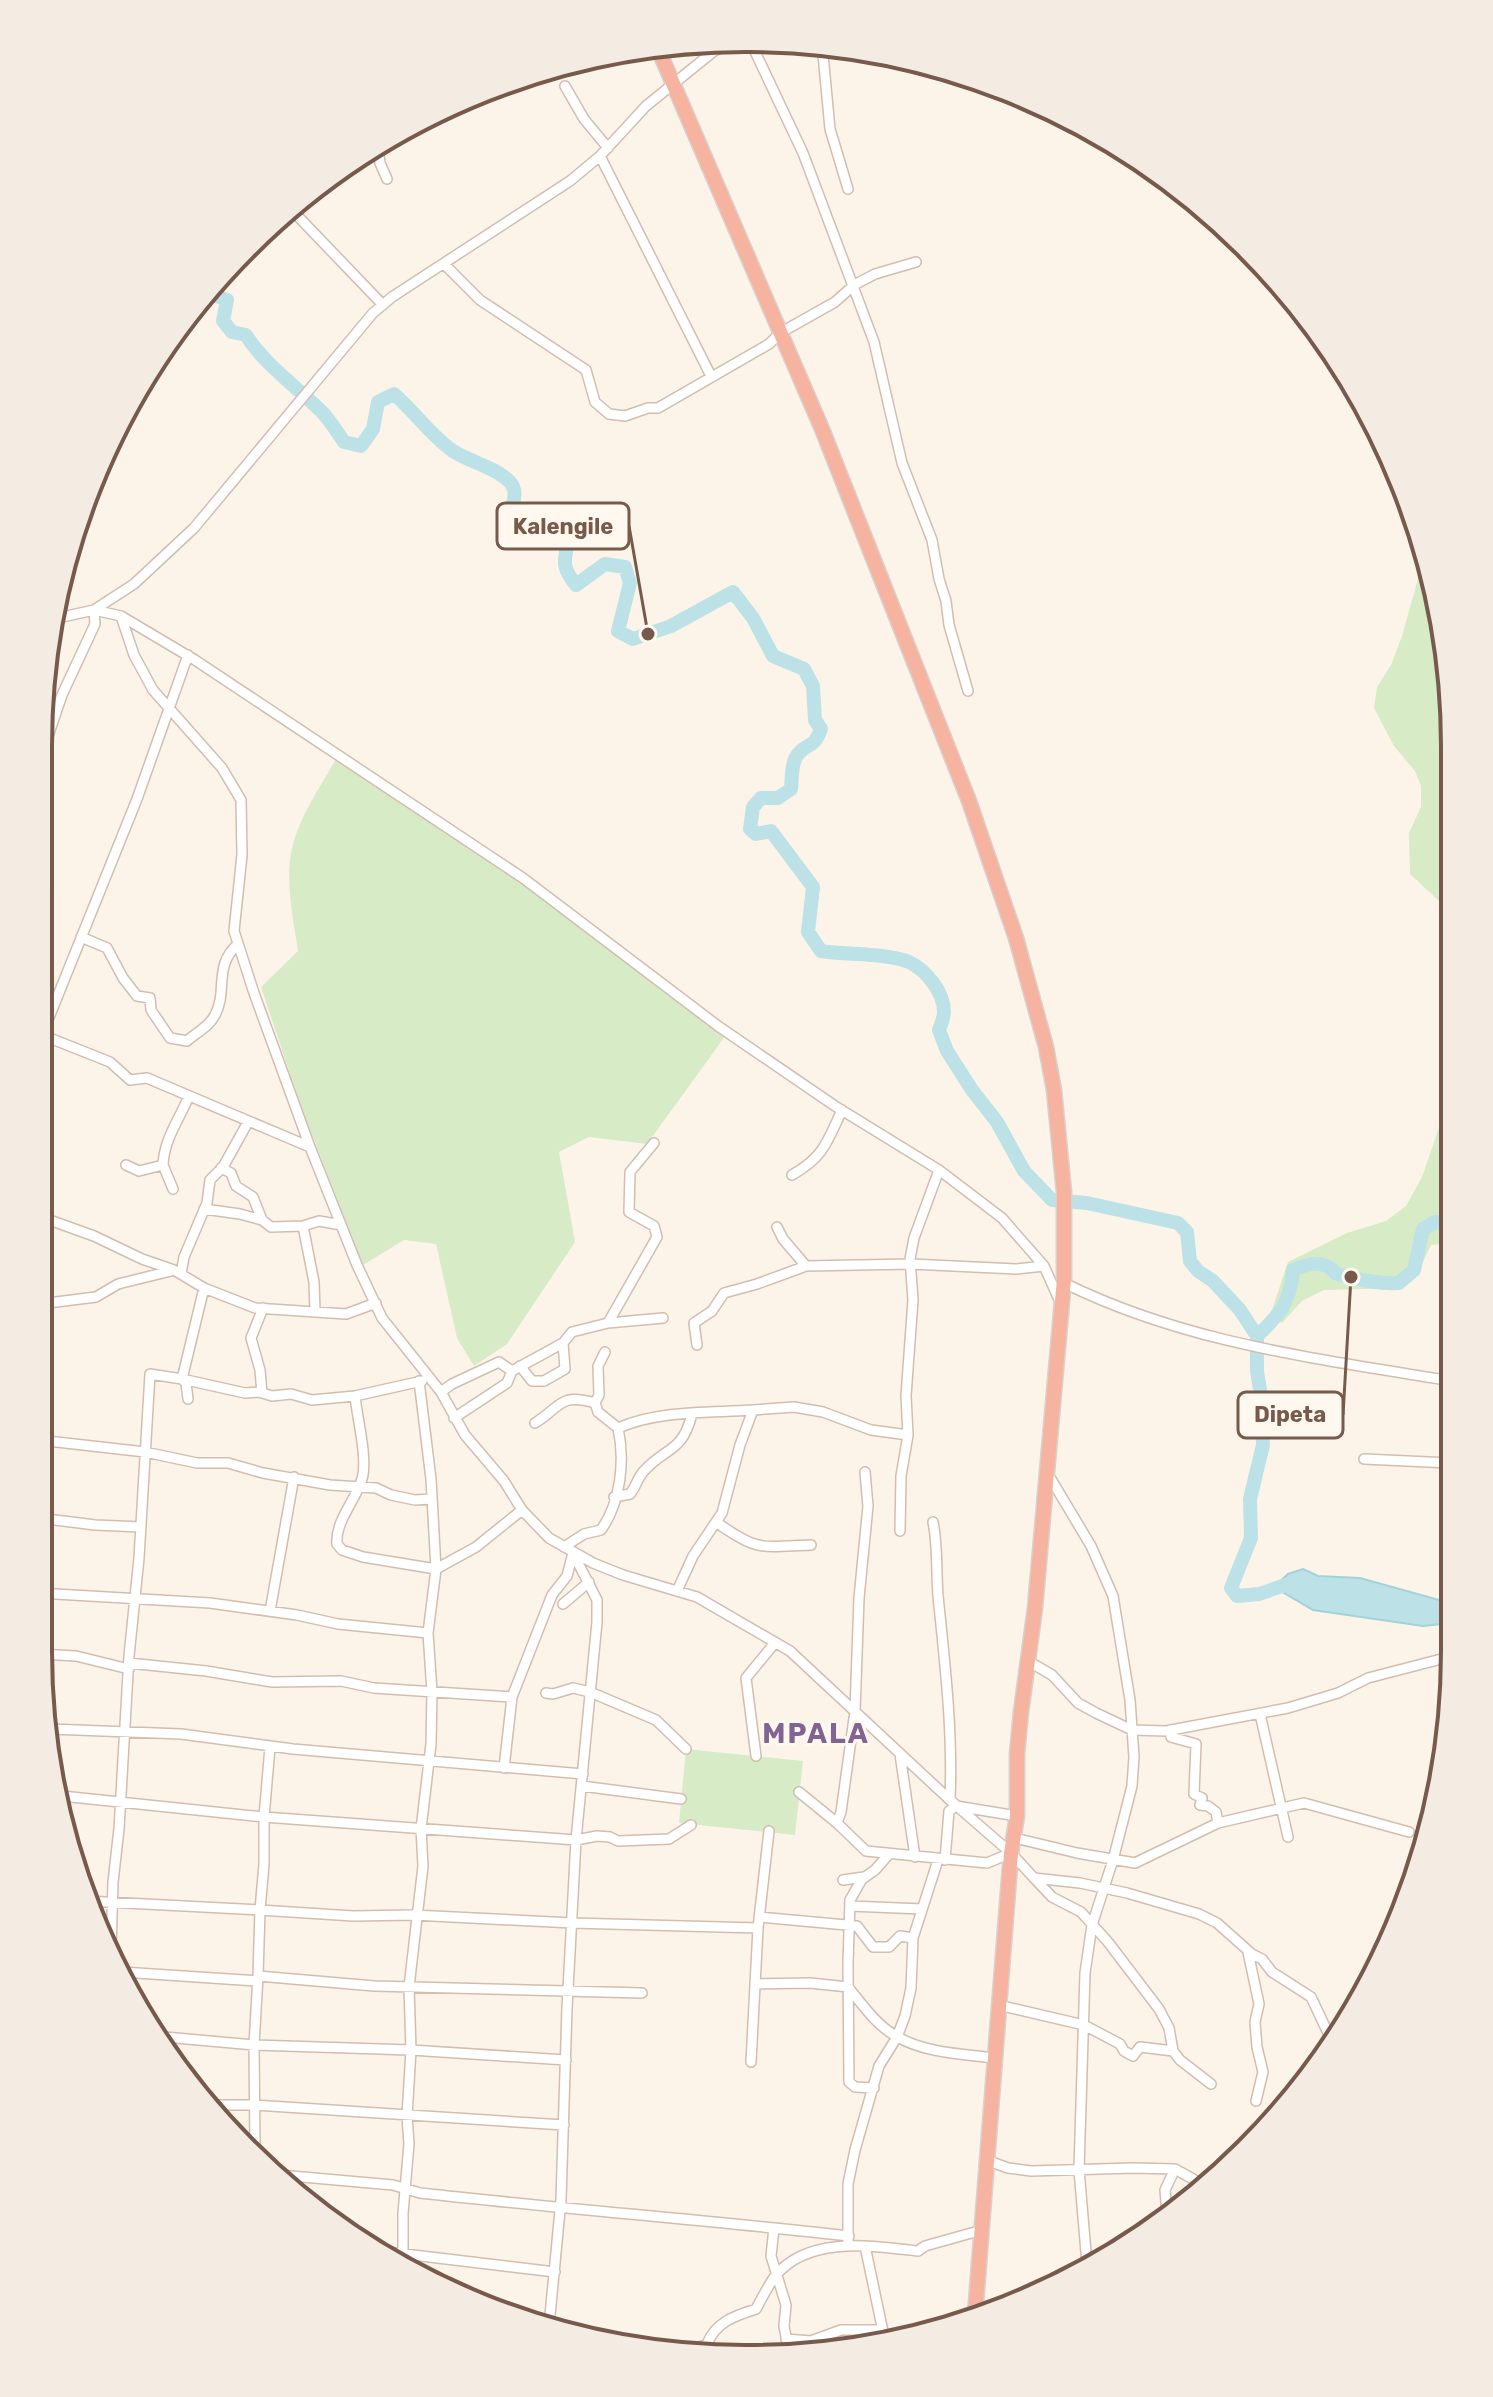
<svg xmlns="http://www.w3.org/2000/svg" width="1493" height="2397" viewBox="0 0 1493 2397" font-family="Rubik,sans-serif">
  <rect width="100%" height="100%" fill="#fdf4e9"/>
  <path fill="#d6ebc6" d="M1425,554L1453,700V914L1410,874L1409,833L1421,807V786L1415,771L1394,746L1374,708L1377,687L1391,665L1402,636Z
    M336,759L521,881L726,1035L647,1144L589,1137L559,1152L575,1242L507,1344L474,1366L457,1338L436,1244L404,1240L363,1265L300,1104L261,987L298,951C293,917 284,878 293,844C301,814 321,786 336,759Z
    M1452,1090L1451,1243L1431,1245L1419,1270L1403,1288L1324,1290L1302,1301L1282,1323L1272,1310L1288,1262L1347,1233L1386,1221L1406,1206L1422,1177Z
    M686,1749L803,1761L795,1835L679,1823Z"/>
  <path fill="#bce2e7" stroke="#a3d2d9" stroke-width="2" d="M1303,1569L1318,1576L1360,1578L1439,1600L1450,1595V1623L1423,1626L1313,1610L1274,1587L1288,1574Z"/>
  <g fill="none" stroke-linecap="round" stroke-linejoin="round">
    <path stroke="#bce2e7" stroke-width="14" d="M206,292L227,300L223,321L232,332L246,335C262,362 299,389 321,411C330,420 337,432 344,442L361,446L373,429L378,402L394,394C415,412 430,435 453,451C470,462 495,467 509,481C518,490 514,500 511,511L516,522L521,525L529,524L547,511L557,514C559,520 565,527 566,533C571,557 555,559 576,585L605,564L625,567L630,583L618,631L633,639L671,626L733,592L753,618L773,656L804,669L813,686L815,720L821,729C813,750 809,741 798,754C791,762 792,779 791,789L778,798H761L753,807L750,829L756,834L771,831L813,887L808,932L821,951C845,955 888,953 909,962C926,970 944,992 944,1012C944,1017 941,1025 939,1030L947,1051L972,1090L997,1122L1024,1171L1052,1200L1087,1203L1178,1223L1187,1232L1190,1261L1198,1271L1213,1281L1240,1310L1257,1336
      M1436,613L1438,623
      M1291,1583L1259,1594L1237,1596L1231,1588L1251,1538L1250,1499L1263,1445L1261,1396L1257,1371V1336C1280,1314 1290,1304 1293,1270C1304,1265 1319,1260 1330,1268C1339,1274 1330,1272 1341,1275C1361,1280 1378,1284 1399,1283L1414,1270L1423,1229L1435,1222L1451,1224"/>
    <g stroke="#d1beb0" stroke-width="12">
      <path id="minor" d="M750,41L803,153L874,342L902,463L932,540L939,579L946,601L949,625L968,691
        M822,44L830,129L848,189
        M565,86L584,119L608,148
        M374,146L378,148L380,163L387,179
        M600,156L711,376
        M289,207L383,305
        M445,265L480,300L586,370L595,402L609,414L625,416L648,408H658L769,344L780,333L835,302L854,285L875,274L916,262
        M121,616L134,655L153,690L222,768L241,800L242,855L234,931L254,993L310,1147L357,1265L382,1318L441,1392L465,1435L504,1481L522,1510L549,1538L593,1563L623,1575L697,1597L790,1651L950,1800L1011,1853L1034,1878L1080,1883L1127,1893L1199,1914L1217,1923L1252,1954L1262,1959L1272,1972L1311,1997L1329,2035L1333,2039
        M53,619L94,610L134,584L194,528L373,313L392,297L570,181L600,156L646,106L714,51L735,41
        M43,751L62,695L95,624L94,610L121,616L195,660L523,878L718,1026L835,1106L939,1170L1002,1218L1044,1266L1061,1304
        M81,937L107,948L123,978L137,996L150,998L151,1010L170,1038L187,1041C197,1032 209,1027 215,1015C228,991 213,966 238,944
        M42,1035L137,799L188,655
        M42,1035L110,1062L130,1080L147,1078L310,1147
        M126,1165L139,1171L163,1165L173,1189
        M163,1165C164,1139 179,1120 189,1096
        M221,1168L231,1173L236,1186L253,1197L262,1220L271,1227L303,1226
        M792,1175C824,1157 827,1142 842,1110
        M204,1209L240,1214L262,1220
        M41,1217L94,1236L142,1259L174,1270L204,1288L255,1308L346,1314L376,1303
        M777,1227L783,1239L806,1266L911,1264L1016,1269L1044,1266
        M181,1274L184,1257L207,1203L210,1180L223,1167L248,1122
        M1064,1283C1188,1344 1316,1358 1451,1381
        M40,1301L48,1303L96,1297L118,1284L171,1271
        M315,1312L314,1282L303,1226L319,1221L341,1225
        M608,1323L657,1237L654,1226L629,1212L630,1172L654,1143
        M697,1345L694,1323L712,1311L724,1293L757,1284L806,1266
        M605,1352L598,1366L599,1395L595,1403L598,1412L618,1428
        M520,1366L532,1381H544L565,1369L563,1343
        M182,1379L245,1393L259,1392L272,1396L291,1394L312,1400L355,1396
        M182,1379L186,1383L188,1399
        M422,1381L355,1396C357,1418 368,1458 362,1479C356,1500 335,1521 337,1544L342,1550L363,1557L436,1569L476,1547L522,1510
        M441,1392L452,1384L499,1362L512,1371L563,1343L572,1332L608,1323L663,1318
        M262,1393L260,1370L251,1338L263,1308
        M454,1418L507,1383L512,1371
        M535,1423C562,1406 559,1393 595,1403
        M39,1440L145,1452L197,1463H228L263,1473L330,1485L376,1488L391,1495L415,1500L431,1499
        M1364,1459L1450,1463
        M1048,1474L1091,1546L1113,1596L1130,1700L1134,1757L1132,1786L1113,1860L1092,1925L1085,1973L1079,2170L1087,2264
        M614,1497L630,1494C636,1487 637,1479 643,1472C666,1446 682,1454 692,1414
        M39,1518L95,1525L141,1527
        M716,1522C758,1552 761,1547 811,1545
        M933,1522C938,1546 936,1571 938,1596C945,1664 953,1732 950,1800
        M900,1531L901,1476L908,1435L906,1396L913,1300L910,1259L914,1238L939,1170
        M564,1547L584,1534L601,1530C621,1502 625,1460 618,1428C659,1410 709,1413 753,1410
        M677,1591L693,1556L722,1513L740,1445L753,1410L794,1407L823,1412L871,1430L908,1435
        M38,1593L210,1603L297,1615L338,1624L428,1633
        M563,1604L589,1582
        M270,1611L294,1477
        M39,1654L76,1656L129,1669
        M1028,1661L1052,1675L1078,1703L1096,1713L1132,1730L1166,1731L1288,1708L1338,1693L1368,1678L1449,1657
        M129,1663L206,1671L272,1682L341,1681L374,1688L512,1697
        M546,1693L553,1694L573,1688L590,1692L656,1720L686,1749
        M1260,1714L1288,1837
        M51,1729L181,1734L293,1749L583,1774
        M1170,1730L1171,1737L1196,1744L1194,1794L1202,1798L1200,1805L1208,1806L1216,1812L1218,1823
        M900,1754L915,1857
        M756,1756L746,1678L774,1644
        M504,1768L512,1697L552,1595L567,1576L573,1553
        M582,1786L681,1799
        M799,1792L837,1823L866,1851L987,1863L1011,1853
        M62,1796L264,1817L270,1747
        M837,1823L841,1812L855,1711L859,1598L868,1506L865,1472
        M1015,1838L1077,1853L1135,1863L1218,1823L1304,1803L1409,1832
        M945,1860L949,1811L956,1806L1017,1816
        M1034,1878L1052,1897L1081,1912L1108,1942L1159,2009L1169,2028L1173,2051
        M843,1880L864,1877
        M87,1901L260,1910L264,1864V1817L576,1840L597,1836L610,1837L618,1841L669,1839L691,1825
        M850,1906L922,1909
        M759,1917L857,1926L873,1947H889L900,1936L913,1938
        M111,1950L113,1882L119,1829L129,1656L139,1558L150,1374L182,1379L204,1288
        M1248,1952L1259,2004L1255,2022L1257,2047L1263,2072L1256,2101
        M122,1972L258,1981
        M258,1976L260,1910L353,1916L413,1915L572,1923L758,1928
        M755,1984L810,1983L848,1987C862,2004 876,2025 896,2036C924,2053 963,2054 994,2058
        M998,2005L1084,2025L1120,2044L1124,2051L1133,2056L1140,2047L1173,2051L1180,2060L1211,2084
        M154,2036L254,2045L411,2050L566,2060
        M751,2062L758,1928L769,1831
        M874,2088L855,2087L849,2082L848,1963L850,1900L862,1879L875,1870L889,1854
        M215,2105H253L564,2125
        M255,2149L254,2045L258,1976L374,1986L642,1993
        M986,2160L1008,2168L1031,2171L1133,2168L1175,2169L1200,2183
        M280,2175L393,2185L420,2193C564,2209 706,2220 849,2236
        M1167,2214L1165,2190L1175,2169
        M774,2228L771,2256L786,2305L784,2326L789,2353
        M848,2245V2184L855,2150L879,2066L897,2037L905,2016L911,1988L913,1938L938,1860
        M865,2246L885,2341
        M388,2252L555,2272
        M403,2260V2213L409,2144L407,2116L411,2050L409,1987L423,1866L421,1829L431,1744L432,1692L428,1633L436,1569L431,1479L419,1381
        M549,2326L561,2200L567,2008L576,1840L597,1622V1600L573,1553
        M786,2339L811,2341L841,2330H882
        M691,2350L707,2344C716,2322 734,2316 756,2309C762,2298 768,2286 775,2276C809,2235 873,2246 918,2251L925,2246L982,2230"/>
    </g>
    <g stroke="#d9d1cd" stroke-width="17">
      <path id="highway" d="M656,44L822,429L969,801L1016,938L1046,1047L1054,1090L1064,1192V1279L1035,1608L1021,1712L1017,1754V1816L1011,1853L975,2315"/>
    </g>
    <use href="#minor" stroke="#fff" stroke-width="9"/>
    <use href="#highway" stroke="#f6b4a0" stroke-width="14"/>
  </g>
  <g text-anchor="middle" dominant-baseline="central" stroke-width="6" stroke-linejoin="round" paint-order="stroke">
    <g font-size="28" font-weight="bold" letter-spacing="2" fill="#826493" stroke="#fff8ef">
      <text x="816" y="1733">MPALA</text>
    </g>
  </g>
  <path d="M0 0H1493V2397H0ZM746 52H747A694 694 0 0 1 1441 746V1651A694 694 0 0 1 747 2345H746A694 694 0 0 1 52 1651V746A694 694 0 0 1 746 52Z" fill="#f4ebe2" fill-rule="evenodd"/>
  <path fill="none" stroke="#775a4c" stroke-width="4" d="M746 52H747A694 694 0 0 1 1441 746V1651A694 694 0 0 1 747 2345H746A694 694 0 0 1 52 1651V746A694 694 0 0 1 746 52Z"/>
  <path fill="none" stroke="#775a4c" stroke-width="3" d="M648 634L629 526M1351 1277L1343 1415"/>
  <g fill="#775a4c" stroke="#fff8ef" stroke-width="3">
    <circle cx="648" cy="634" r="8"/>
    <circle cx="1351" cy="1277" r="8"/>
  </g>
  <g fill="#fff8ef" stroke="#775a4c" stroke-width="3">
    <rect x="497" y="503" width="132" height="46" rx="8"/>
    <rect x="1238" y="1392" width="105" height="46" rx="8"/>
  </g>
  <g font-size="22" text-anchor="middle" font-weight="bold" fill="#775a4c">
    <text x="563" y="534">Kalengile</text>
    <text x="1290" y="1422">Dipeta</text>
  </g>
</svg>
